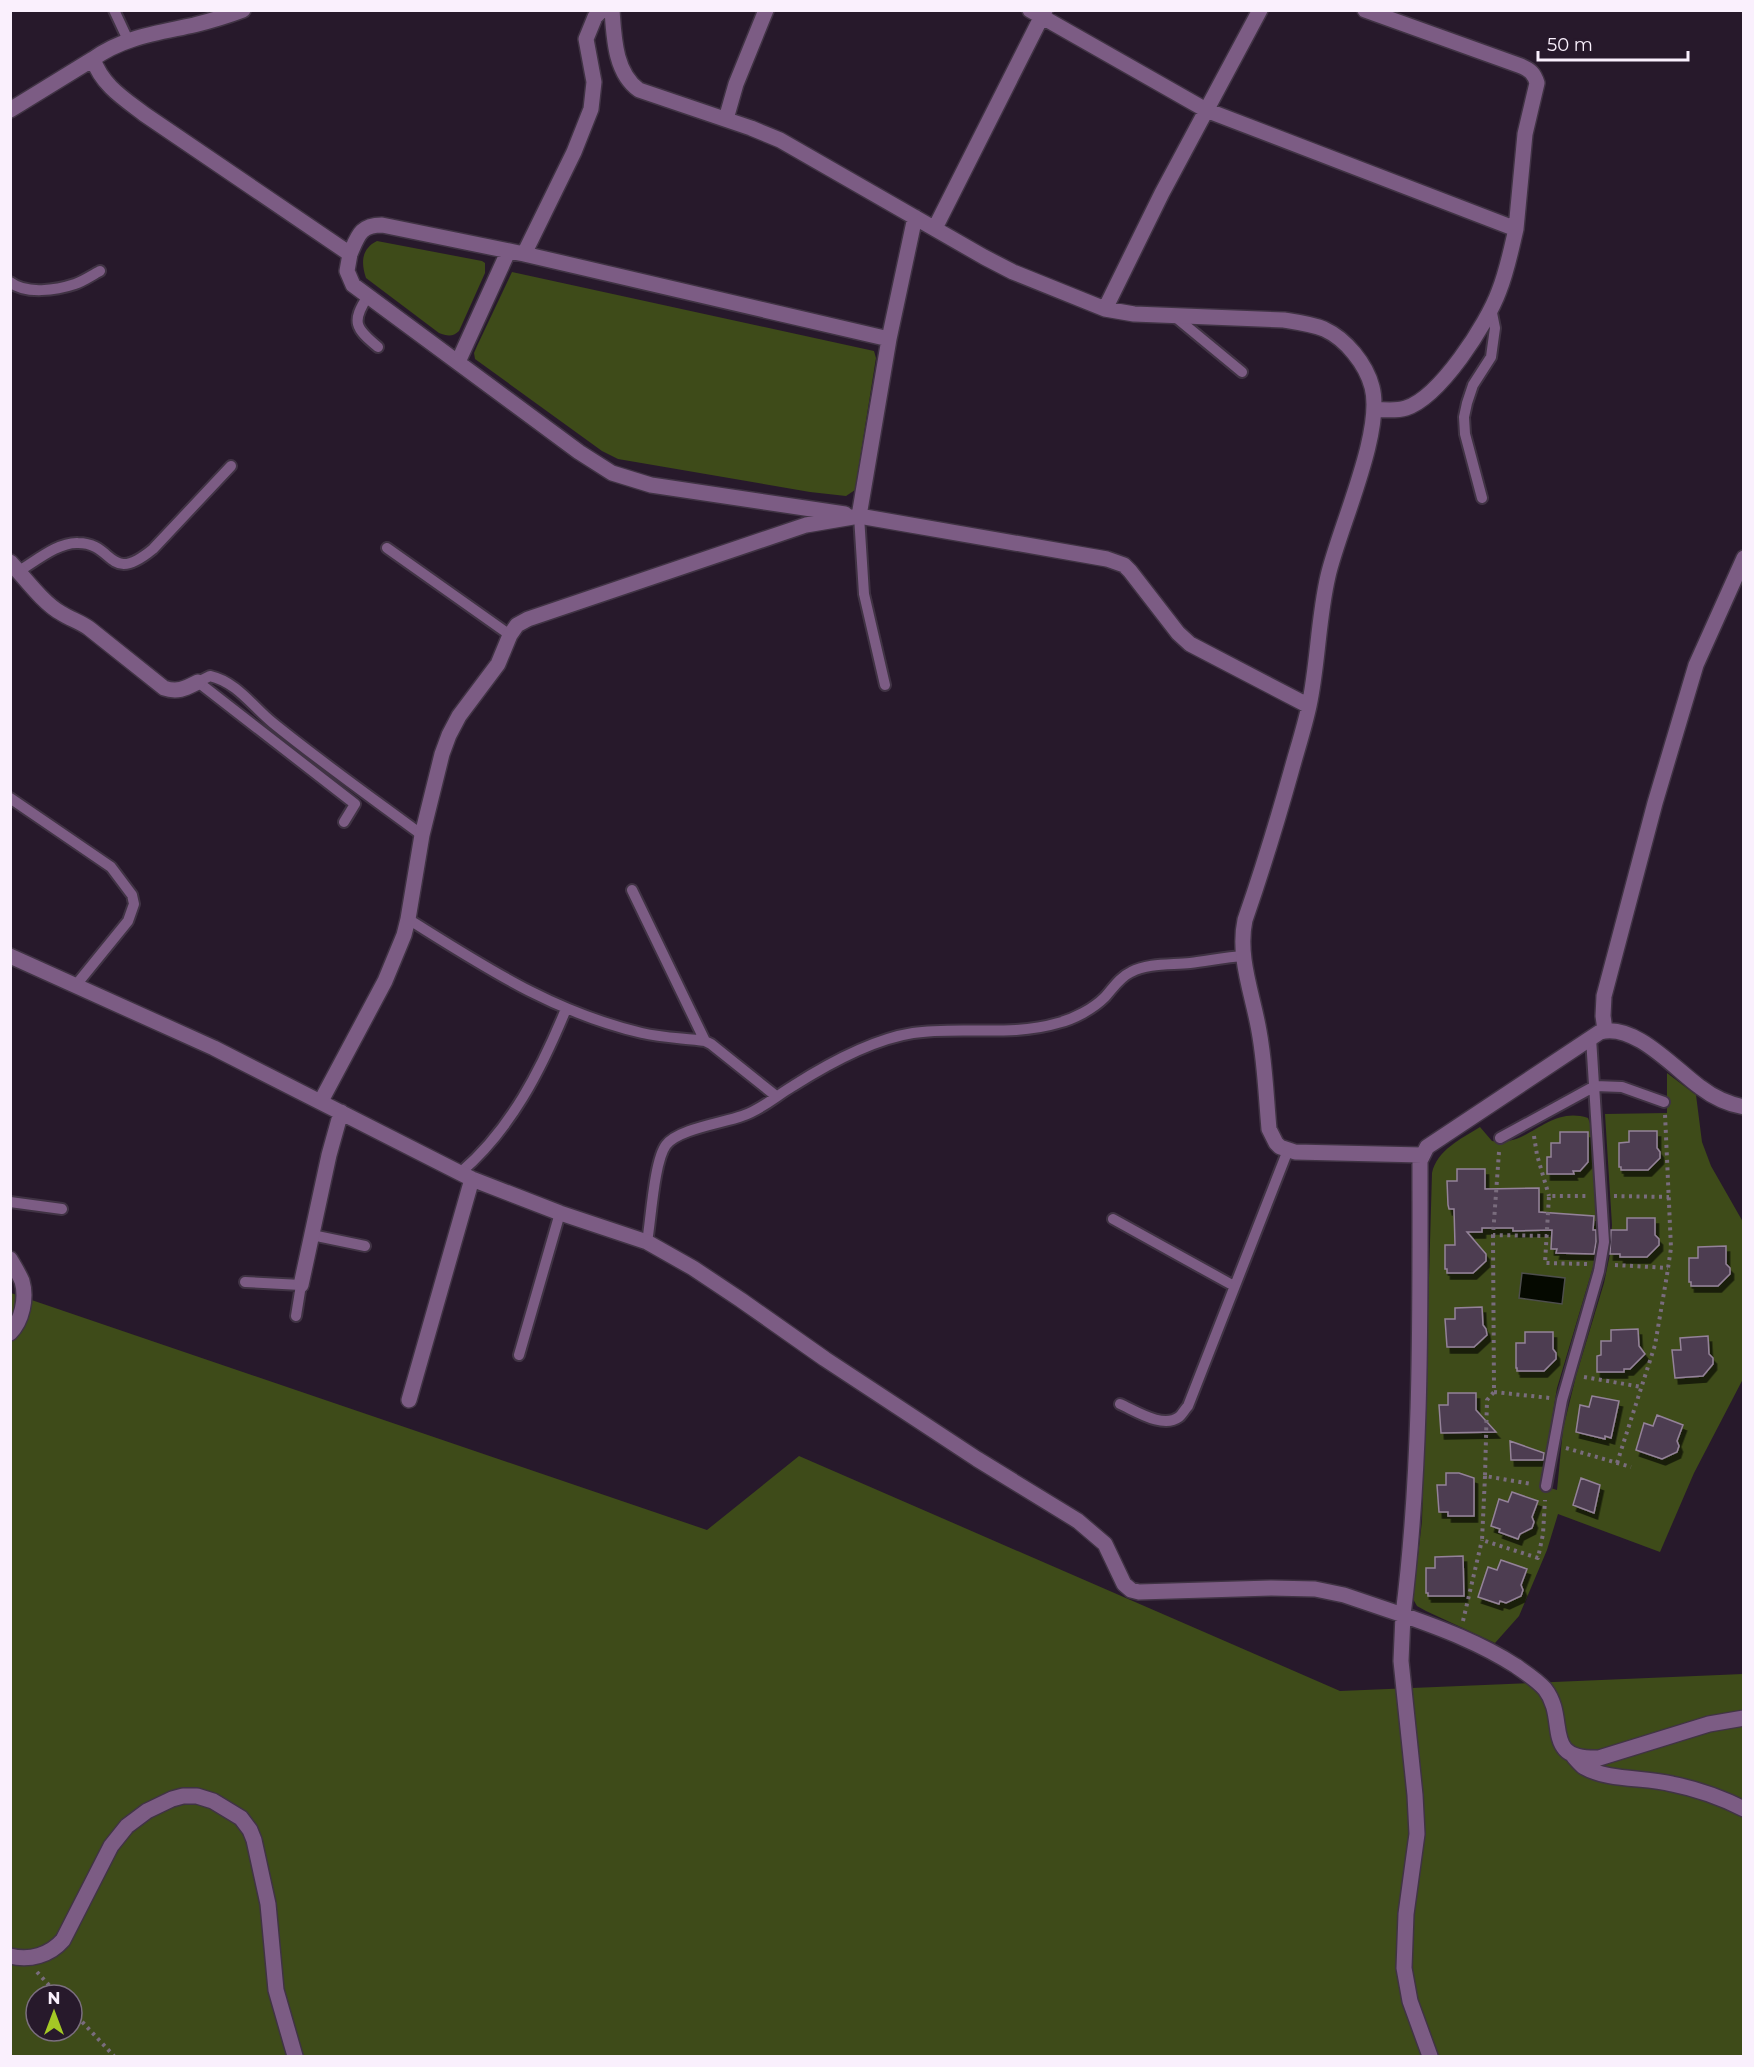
<svg xmlns="http://www.w3.org/2000/svg" width="1754" height="2067" viewBox="0 0 1754 2067" font-family="Montserrat,sans-serif">
  <defs>
    <filter id="shadow"><feDropShadow dx="3.5" dy="6" stdDeviation="0" flood-color="#0009"/></filter>
  </defs>
  <rect width="100%" height="100%" fill="#27192b"/>
  <path fill="#3e4b19" fill-rule="evenodd" d="M377,241L482,261L485,263V273L459,331C453,337 447,336 439,333L366,278C361,263 361,249 377,241Z
    M512,272L874,351L876,358L855,490L846,496L810,492L618,459L602,451L475,359L474,353L477,346Z
    M1667,1073L1696,1095L1702,1142L1711,1166L1743,1222L1744,1377L1694,1473L1660,1552L1558,1514L1547,1550L1519,1616L1495,1643L1426,1611L1417,1606L1413,1599L1422,1521L1432,1173C1437,1150 1461,1139 1480,1127L1492,1141C1529,1148 1548,1105 1588,1118L1591,1126L1599,1247L1557,1388L1541,1485L1557,1490L1563,1429L1576,1376L1604,1283L1610,1254L1612,1225L1605,1114L1667,1113Z
    M11,1293L707,1530L799,1456L1340,1691L1743,1674V2056H11ZM36,1995H72V2031H36Z"/>
  <path fill="#050900" stroke="#4e4e4c" stroke-width="1.5" d="M1522,1273L1565,1278L1562,1304L1519,1298Z"/>
  <path fill="#4d3e51" stroke="#948299" stroke-width="1.5" filter="url(#shadow)" d="M1629,1131H1657V1148L1660,1152V1158L1648,1170H1621V1167H1619V1143L1629,1142Z
    M1560,1132H1588V1162L1580,1171H1573L1574,1174H1547V1157H1551V1143H1560Z
    M1457,1169H1485V1189L1539,1188V1212L1594,1216L1593,1230H1596V1242L1594,1254L1556,1253L1557,1249H1551L1552,1230L1513,1231V1228H1482V1232H1467L1486,1254V1261L1473,1273H1447V1269H1445V1245H1455L1454,1209H1449L1448,1205L1447,1181H1457Z
    M1627,1218H1655V1235L1659,1239V1245L1647,1257H1620V1254H1610L1611,1230H1627Z
    M1726,1246V1264L1730,1268V1274L1718,1286H1691V1282H1689V1258H1698V1247Z
    M1482,1307L1483,1325L1486,1329L1487,1335L1474,1347H1447L1445,1319H1455V1308Z
    M1638,1329L1639,1346L1645,1354L1630,1369H1624V1372H1597V1356L1601,1355V1341H1611V1330Z
    M1525,1332H1553V1349L1556,1353V1359L1544,1371H1517V1368H1516V1343H1525Z
    M1708,1336L1709,1354L1713,1358V1364L1703,1376L1675,1378L1672,1350H1681L1680,1338Z
    M1448,1393H1476V1410L1496,1432L1441,1433L1439,1405H1448Z
    M1592,1396L1619,1401L1611,1438L1605,1436V1439L1576,1432L1580,1405L1589,1407Z
    M1657,1415L1683,1425L1677,1441L1679,1446L1677,1452L1662,1459L1636,1450L1644,1423L1653,1426Z
    M1510,1441L1544,1453L1543,1460H1511Z
    M1446,1473H1459L1474,1478V1516H1448V1512H1439L1437,1485H1446Z
    M1581,1478L1600,1485L1594,1513L1573,1505Z
    M1512,1492L1538,1501L1532,1517L1534,1522L1532,1528L1520,1534L1518,1539L1499,1532L1500,1529L1491,1526L1499,1499L1508,1502Z
    M1463,1556L1464,1596H1428V1593H1426V1568H1435V1557Z
    M1501,1560L1527,1569L1521,1585L1523,1590L1521,1596L1506,1603L1500,1601L1499,1604L1478,1597L1488,1567L1497,1570Z"/>
  <g fill="none" stroke-linecap="round" stroke-linejoin="round">
    <g stroke="#403344" stroke-width="14">
      <path id="lane" d="M114,10L128,40
        M10,282C26,295 57,290 75,284C84,281 92,275 100,271
        M368,296C351,322 355,328 378,347
        M1173,315L1242,372
        M1482,498L1465,434L1464,417L1467,403L1473,385L1491,357L1495,328L1491,308
        M859,516L864,594L885,685
        M387,548L510,635
        M19,571C36,561 58,542 78,543C115,543 108,586 153,549L231,466
        M10,798L111,867L132,895L134,904L128,921L76,985
        M344,822L355,804L198,682L210,676C237,682 253,707 273,723C321,762 372,798 422,835
        M632,890L705,1041
        M408,919C485,967 552,1012 642,1033C663,1038 684,1038 705,1041L711,1044L776,1096
        M1500,1138L1595,1086L1622,1087L1664,1102
        M461,1172C511,1129 541,1070 566,1009
        M10,1202L62,1209
        M1113,1219L1234,1286
        M312,1235L365,1246
        M647,1242C651,1220 654,1161 666,1145C678,1129 723,1123 742,1116C761,1110 776,1096 793,1086C826,1065 874,1039 913,1033C960,1026 1011,1037 1058,1023C1074,1019 1093,1009 1105,997C1113,988 1120,977 1131,972C1148,963 1171,965 1190,963C1208,961 1225,957 1244,956
        M245,1282L301,1285L296,1316
        M519,1355L560,1213
        M1120,1404C1136,1411 1163,1429 1179,1417C1182,1415 1185,1409 1188,1406L1288,1150
        M1546,1486L1562,1400L1599,1271L1604,1242L1591,1038"/>
    </g>
    <g stroke="#403344" stroke-width="18">
      <path id="street" d="M243,10C227,16 210,21 194,25C158,33 123,37 93,59C102,85 123,98 144,114L350,254C358,236 360,225 382,225L524,254L889,339L915,217
        M612,10C614,38 615,73 639,90L751,128L780,140L984,257L1013,272L1105,309L1134,314L1284,320C1297,322 1312,324 1324,329C1346,339 1366,364 1372,387C1384,432 1339,528 1328,576C1318,619 1318,664 1309,706C1304,729 1297,750 1291,772C1277,822 1262,871 1245,920C1237,957 1253,995 1259,1031C1265,1063 1266,1096 1269,1129L1276,1143L1280,1147L1295,1152L1422,1155
        M1030,10L1206,110L1516,229C1511,250 1507,271 1499,291C1487,324 1440,397 1406,408C1396,411 1384,410 1374,409
        M1365,10L1521,66C1530,70 1534,73 1537,83L1525,134L1516,229
        M10,110L93,59
        M726,119L736,84L766,10
        M935,228L1045,10
        M350,254L347,271L353,285L579,452L612,473L651,485L845,514
        M524,254L574,152L591,109L594,82L586,39L595,17L602,10
        M1105,309L1162,193L1260,10
        M889,339L859,516L1107,559L1124,565L1130,571L1178,633L1190,644L1309,706
        M458,362L508,252
        M10,562C25,578 43,603 61,613C70,619 81,622 90,629L164,688C178,693 186,688 198,682
        M10,956L214,1048L472,1179L560,1213L647,1242L693,1268L741,1300L825,1359L977,1459L1078,1521L1105,1544L1124,1584L1131,1590L1139,1592L1271,1588L1315,1589L1344,1595L1403,1615C1422,1465 1420,1312 1420,1161L1427,1147L1600,1032C1634,1022 1675,1069 1700,1087C1713,1097 1728,1104 1744,1107
        M1605,1030L1603,1016L1604,996L1655,803L1696,665L1744,558
        M321,1101L385,981L404,935L408,919L422,835L442,754L449,735L459,716L498,664L510,635L517,625L528,619L806,525L859,516
        M10,1259C14,1266 19,1274 22,1281C27,1298 22,1321 10,1333
        M301,1285L329,1155L341,1112
        M409,1400L472,1179
        M1574,1757C1577,1760 1581,1765 1584,1767C1608,1781 1646,1777 1672,1784C1697,1789 1722,1798 1744,1809
        M10,1956C30,1961 50,1955 63,1940L111,1846L127,1826L147,1811L172,1799L183,1796H197L213,1801L241,1818L250,1830L254,1840L268,1904L276,1990L295,2056
        M1430,2056L1410,2001L1404,1968L1406,1914L1417,1834L1415,1795L1401,1661L1403,1615C1443,1629 1480,1643 1516,1666C1526,1673 1537,1680 1545,1689C1569,1720 1540,1760 1599,1758L1709,1724L1744,1718"/>
    </g>
    <path stroke="#796c7d" stroke-width="4" stroke-dasharray="3 4.5" stroke-linecap="butt" d="M1534,1136L1537,1155L1549,1196
      M1499,1152L1493,1235L1547,1236
      M1614,1196L1669,1197
      M1493,1235L1494,1392L1487,1400L1485,1476L1532,1484
      M1587,1264L1545,1263L1549,1196H1589
      M1615,1265L1668,1268
      M1584,1377L1642,1387
      M1494,1392L1550,1398
      M1566,1448L1631,1467
      M1617,1463L1655,1345L1667,1275L1671,1248L1665,1114
      M1485,1476L1482,1540L1538,1558L1543,1534L1545,1500
      M1463,1621L1482,1540
      M37,1972L58,1995
      M72,2011L114,2056"/>
    <use href="#lane" stroke="#7c5c84" stroke-width="10"/>
    <use href="#street" stroke="#7c5c84" stroke-width="15"/>
  </g>
  <rect width="1754" height="2067" fill="none" stroke="#faf0fd" stroke-width="24"/>
  <g transform="translate(54 2013)"><circle r="28" fill="#27192b" stroke="#7b6f7f" stroke-width="1.5"/>
  <path d="M0-4.5L10 22L0 15L-10 22Z" fill="#a4c825"/>
  <text y="-9" font-size="16" font-weight="bold" text-anchor="middle" fill="#faf0fd">N</text>
  </g>
  <path d="M1538 51v9h150v-9" fill="none" stroke="#faf0fd" stroke-width="3"/>
  <text x="1547" y="51" font-size="18" fill="#faf0fd" stroke="#27192b" stroke-width="4.5" paint-order="stroke">50 m</text>
</svg>
